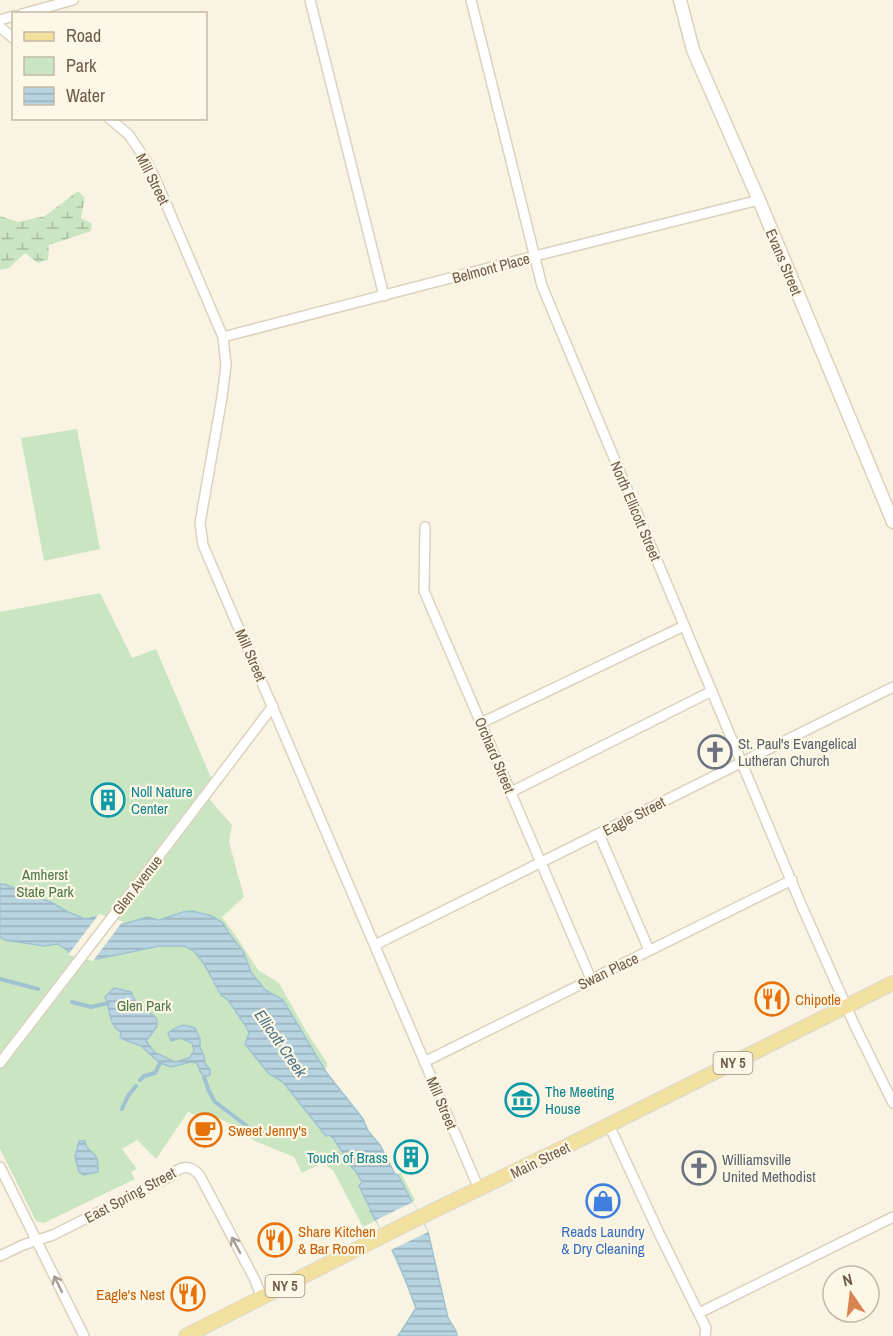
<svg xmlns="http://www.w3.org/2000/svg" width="893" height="1336" viewBox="0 0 893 1336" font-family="'Archivo Narrow',sans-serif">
  <defs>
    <pattern id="wetland-marsh" width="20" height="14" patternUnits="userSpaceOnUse" patternTransform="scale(1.5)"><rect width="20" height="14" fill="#cae5c2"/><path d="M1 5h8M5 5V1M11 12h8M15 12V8" fill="none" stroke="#a8bda0"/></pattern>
    <pattern id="water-rules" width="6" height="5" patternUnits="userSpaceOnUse" patternTransform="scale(1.5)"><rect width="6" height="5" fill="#b8d4e0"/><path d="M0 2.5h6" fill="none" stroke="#9aafb8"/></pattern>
  </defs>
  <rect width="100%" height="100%" fill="#f9f4e1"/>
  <path fill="url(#wetland-marsh)" d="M78,191L85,198L81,218L92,224L91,231L49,245L48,260L38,263L25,253L9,268L0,270V216L18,222L45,216Z"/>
  <path fill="#cae5c2" d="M77,429L100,549L44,561L21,438Z
    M100,593L132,658L156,649L212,780L204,793L232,825L229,842L244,897L222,917L238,939L258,970L279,983L306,1031L327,1063L326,1072L363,1119L368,1131L380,1145L395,1174L401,1173L415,1200L363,1227L333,1170L322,1163L302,1173L294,1157L255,1141L232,1125L214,1116L210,1122L188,1112L156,1159L137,1140L122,1149L137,1169L131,1172L135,1179L44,1223L36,1221L0,1149V612Z"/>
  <path fill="url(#water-rules)" stroke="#9fc2d1" stroke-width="1.5" d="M0,884H4L53,903L66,911L85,919L96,917L121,925L147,917L159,920L183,912L193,911L212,916L223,923L228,932L243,951L251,972L265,990L283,1000L326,1072L363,1119L368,1131L380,1145L395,1174L398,1175L428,1232L448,1318L456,1331L457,1336H398L416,1308C404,1275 390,1240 370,1211L371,1210L359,1186L362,1182L355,1170L352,1168L334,1139L329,1135L326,1136L283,1082L269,1074L245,1044L249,1033L247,1028L228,1000L221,995L204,964L194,951L184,946H160L97,959L71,953L58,944L44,946L5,940L0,937Z
    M114,988L131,992C133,997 137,1004 142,1008C148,1013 159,1015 157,1025C156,1030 149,1036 146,1041L154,1052L175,1062L189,1058L194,1051L192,1043L181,1038L171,1041L168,1033C179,1025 183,1023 195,1028L200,1039V1047L204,1056L205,1064L210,1069V1075L204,1077L200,1071L197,1063L191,1062L171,1067L160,1063L141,1046L120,1038L121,1032C108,1026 111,1009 105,997Z
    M79,1141H85C86,1149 88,1148 93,1153C99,1158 98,1165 98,1172L84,1175L79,1172L75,1157Z"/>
  <path fill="#f9f4e1" d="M99,914L121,921H123L93,961L68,955Z
    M413,1202L428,1232L391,1250L376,1220Z"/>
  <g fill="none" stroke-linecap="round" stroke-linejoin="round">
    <path stroke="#9fc2d1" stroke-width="4" d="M0,979L38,989
      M72,1002L91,1007L108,1003
      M204,1077L209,1091L215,1102L251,1129L261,1133L273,1134L288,1130
      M140,1080L144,1076L155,1073L160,1063
      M122,1109L128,1096L136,1086"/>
    <g stroke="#dcd1be" stroke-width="12">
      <path id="street" d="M310,0L384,296
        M471,0L542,286L800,902L855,1026L893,1103
        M22,14L73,0
        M0,20L14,16
        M0,27L14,39
        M109,118L129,135L145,159L155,178L223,337L226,365L222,397L200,523L203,545L479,1189
        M223,337L535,256L759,200
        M425,527L424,591L591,979
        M481,723L684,626
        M511,792L712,691
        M599,834L649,950
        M375,945L893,687
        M424,1062L792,880
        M0,1063L153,864L273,706
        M609,1125L659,1233L706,1328L705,1336
        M0,1167L84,1336
        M0,1256L23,1245L53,1235L169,1177C180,1166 190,1163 200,1176L254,1278L262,1298
        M699,1313L893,1217"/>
    </g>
    <g stroke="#ded0ba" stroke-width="15">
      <path id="secondary" d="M680,0L693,50L759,200L893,522"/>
    </g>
    <g stroke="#dcd8d4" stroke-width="16">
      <path id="primary" d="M186,1336L406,1224L573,1143L893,983"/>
    </g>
    <use href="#street" stroke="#fff" stroke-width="9"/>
    <use href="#secondary" stroke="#fff" stroke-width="12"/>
    <use href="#primary" stroke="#f2e09f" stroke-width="14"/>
  </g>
  <defs><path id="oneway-shaft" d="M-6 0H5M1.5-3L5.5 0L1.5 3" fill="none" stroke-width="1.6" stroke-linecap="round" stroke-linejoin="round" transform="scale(1.5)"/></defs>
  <g stroke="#a89d93">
    <use href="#oneway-shaft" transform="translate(236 1245) rotate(-118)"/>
    <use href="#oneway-shaft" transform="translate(58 1284) rotate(-116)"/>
  </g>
  <defs>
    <g id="church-ring" transform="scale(1.725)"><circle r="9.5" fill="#fdf7e6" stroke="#6b7280" stroke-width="1.5"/><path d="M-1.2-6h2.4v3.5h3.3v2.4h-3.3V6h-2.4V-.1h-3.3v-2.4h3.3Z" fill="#6b7280"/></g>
    <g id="building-ring" transform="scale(1.725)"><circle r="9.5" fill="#fdf7e6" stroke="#0f9aa8" stroke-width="1.5"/><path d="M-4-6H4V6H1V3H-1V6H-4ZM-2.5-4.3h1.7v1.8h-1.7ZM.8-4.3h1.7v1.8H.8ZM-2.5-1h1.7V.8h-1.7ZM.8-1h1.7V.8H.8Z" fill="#0f9aa8"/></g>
    <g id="restaurant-ring" transform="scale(1.725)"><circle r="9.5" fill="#fdf7e6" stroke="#e8710a" stroke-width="1.5"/><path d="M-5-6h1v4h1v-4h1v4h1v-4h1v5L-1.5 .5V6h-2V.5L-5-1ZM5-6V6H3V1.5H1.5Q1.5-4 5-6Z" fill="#e8710a"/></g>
    <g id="museum-ring" transform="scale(1.725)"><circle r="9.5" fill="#fdf7e6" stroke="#0f9aa8" stroke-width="1.5"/><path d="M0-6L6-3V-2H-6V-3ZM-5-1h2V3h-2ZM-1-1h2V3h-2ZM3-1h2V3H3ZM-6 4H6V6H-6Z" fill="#0f9aa8"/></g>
    <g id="cafe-ring" transform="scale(1.725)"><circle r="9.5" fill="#fdf7e6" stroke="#e8710a" stroke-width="1.5"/><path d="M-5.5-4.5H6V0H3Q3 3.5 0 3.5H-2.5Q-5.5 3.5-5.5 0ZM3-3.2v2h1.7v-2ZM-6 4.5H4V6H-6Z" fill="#e8710a"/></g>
    <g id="shop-ring" transform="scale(1.725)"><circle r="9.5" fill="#fdf7e6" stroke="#3f7fe0" stroke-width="1.5"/><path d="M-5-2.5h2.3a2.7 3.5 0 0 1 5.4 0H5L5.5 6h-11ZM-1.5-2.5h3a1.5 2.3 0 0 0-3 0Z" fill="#3f7fe0"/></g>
  </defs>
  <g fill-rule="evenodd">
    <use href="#church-ring" x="715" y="752"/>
    <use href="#building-ring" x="108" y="800"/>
    <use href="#restaurant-ring" x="772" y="999"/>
    <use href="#museum-ring" x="522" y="1100"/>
    <use href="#cafe-ring" x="205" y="1130"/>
    <use href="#building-ring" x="411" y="1157"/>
    <use href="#church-ring" x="699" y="1168"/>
    <use href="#shop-ring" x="603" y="1201"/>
    <use href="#restaurant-ring" x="275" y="1240"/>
    <use href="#restaurant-ring" x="188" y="1294"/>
  </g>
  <g text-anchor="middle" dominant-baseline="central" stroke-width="4.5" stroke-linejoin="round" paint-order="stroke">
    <g fill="#fdf7e6" stroke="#998a7a" stroke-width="1.5">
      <rect x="713.5" y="1052" width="39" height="22" rx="4.5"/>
      <rect x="265.5" y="1275" width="39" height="22" rx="4.5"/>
    </g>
    <g font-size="14" font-weight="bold" fill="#6e5c4b">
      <text x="733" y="1063">NY 5</text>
      <text x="285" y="1286">NY 5</text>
    </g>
    <g font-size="15" fill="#6e5c4b" stroke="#fdf7e6">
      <text transform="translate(153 179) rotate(63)">Mill Street</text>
      <text transform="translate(784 262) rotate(67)">Evans Street</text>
      <text transform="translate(491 268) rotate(-15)">Belmont Place</text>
      <text transform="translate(636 511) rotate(67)">North Ellicott Street</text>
      <text transform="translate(251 655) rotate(66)">Mill Street</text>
      <text transform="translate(495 755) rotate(67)">Orchard Street</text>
      <text transform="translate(634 816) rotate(-27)">Eagle Street</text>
      <text transform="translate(137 885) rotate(-52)">Glen Avenue</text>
      <text transform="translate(608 971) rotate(-26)">Swan Place</text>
      <text transform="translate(442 1103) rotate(67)">Mill Street</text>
      <text transform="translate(540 1160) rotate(-26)">Main Street</text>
      <text transform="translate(130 1195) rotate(-28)">East Spring Street</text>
    </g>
    <g font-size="15" fill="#5b616d" stroke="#fdf7e6" text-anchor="start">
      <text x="738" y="743">St. Paul's Evangelical<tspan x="738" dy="17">Lutheran Church</tspan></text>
      <text x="722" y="1159">Williamsville<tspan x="722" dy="17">United Methodist</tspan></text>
    </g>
    <g font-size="15" fill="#0d838f" stroke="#fdf7e6" text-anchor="start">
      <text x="131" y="791">Noll Nature<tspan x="131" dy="17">Center</tspan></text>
      <text x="545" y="1091">The Meeting<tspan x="545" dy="17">House</tspan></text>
      <text x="388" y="1157" text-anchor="end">Touch of Brass</text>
    </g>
    <g font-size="15" fill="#4e7847" stroke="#fdf7e6">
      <text x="45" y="874">Amherst<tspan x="45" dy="17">State Park</tspan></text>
      <text x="144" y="1005">Glen Park</text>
    </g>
    <g font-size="15" fill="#c56008" stroke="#fdf7e6" text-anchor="start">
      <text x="795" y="999">Chipotle</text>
      <text x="228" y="1130">Sweet Jenny's</text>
      <text x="298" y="1231">Share Kitchen<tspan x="298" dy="17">&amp; Bar Room</tspan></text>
      <text x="165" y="1294" text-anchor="end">Eagle's Nest</text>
    </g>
    <g font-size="15" fill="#366cbe" stroke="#fdf7e6">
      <text x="603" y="1231">Reads Laundry<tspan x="603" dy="17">&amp; Dry Cleaning</tspan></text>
    </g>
    <g font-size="16" font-style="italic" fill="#4b7386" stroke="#fdf7e6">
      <text transform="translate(281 1043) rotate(55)">Ellicott Creek</text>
    </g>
  </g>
  <rect x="12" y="12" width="195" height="108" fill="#fdf7e6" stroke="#c4b9a8" stroke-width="1.5"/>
  <rect x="24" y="32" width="30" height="9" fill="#f2e09f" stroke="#c4b9a8" stroke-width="1.5"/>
  <text x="66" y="42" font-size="18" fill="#6e5c4b">Road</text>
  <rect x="24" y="57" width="30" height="18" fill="#cae5c2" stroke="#c4b9a8" stroke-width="1.5"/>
  <text x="66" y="72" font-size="18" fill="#6e5c4b">Park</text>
  <rect x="24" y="87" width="30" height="18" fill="url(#water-rules)" stroke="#c4b9a8" stroke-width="1.5"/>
  <text x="66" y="102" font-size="18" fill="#6e5c4b">Water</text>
  <g transform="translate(851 1294) rotate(346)"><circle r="28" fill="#fdf7e6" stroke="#c4b9a8" stroke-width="1.5"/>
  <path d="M0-4.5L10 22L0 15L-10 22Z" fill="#d88451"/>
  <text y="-9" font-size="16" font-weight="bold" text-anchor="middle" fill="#6e5c4b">N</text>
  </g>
</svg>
